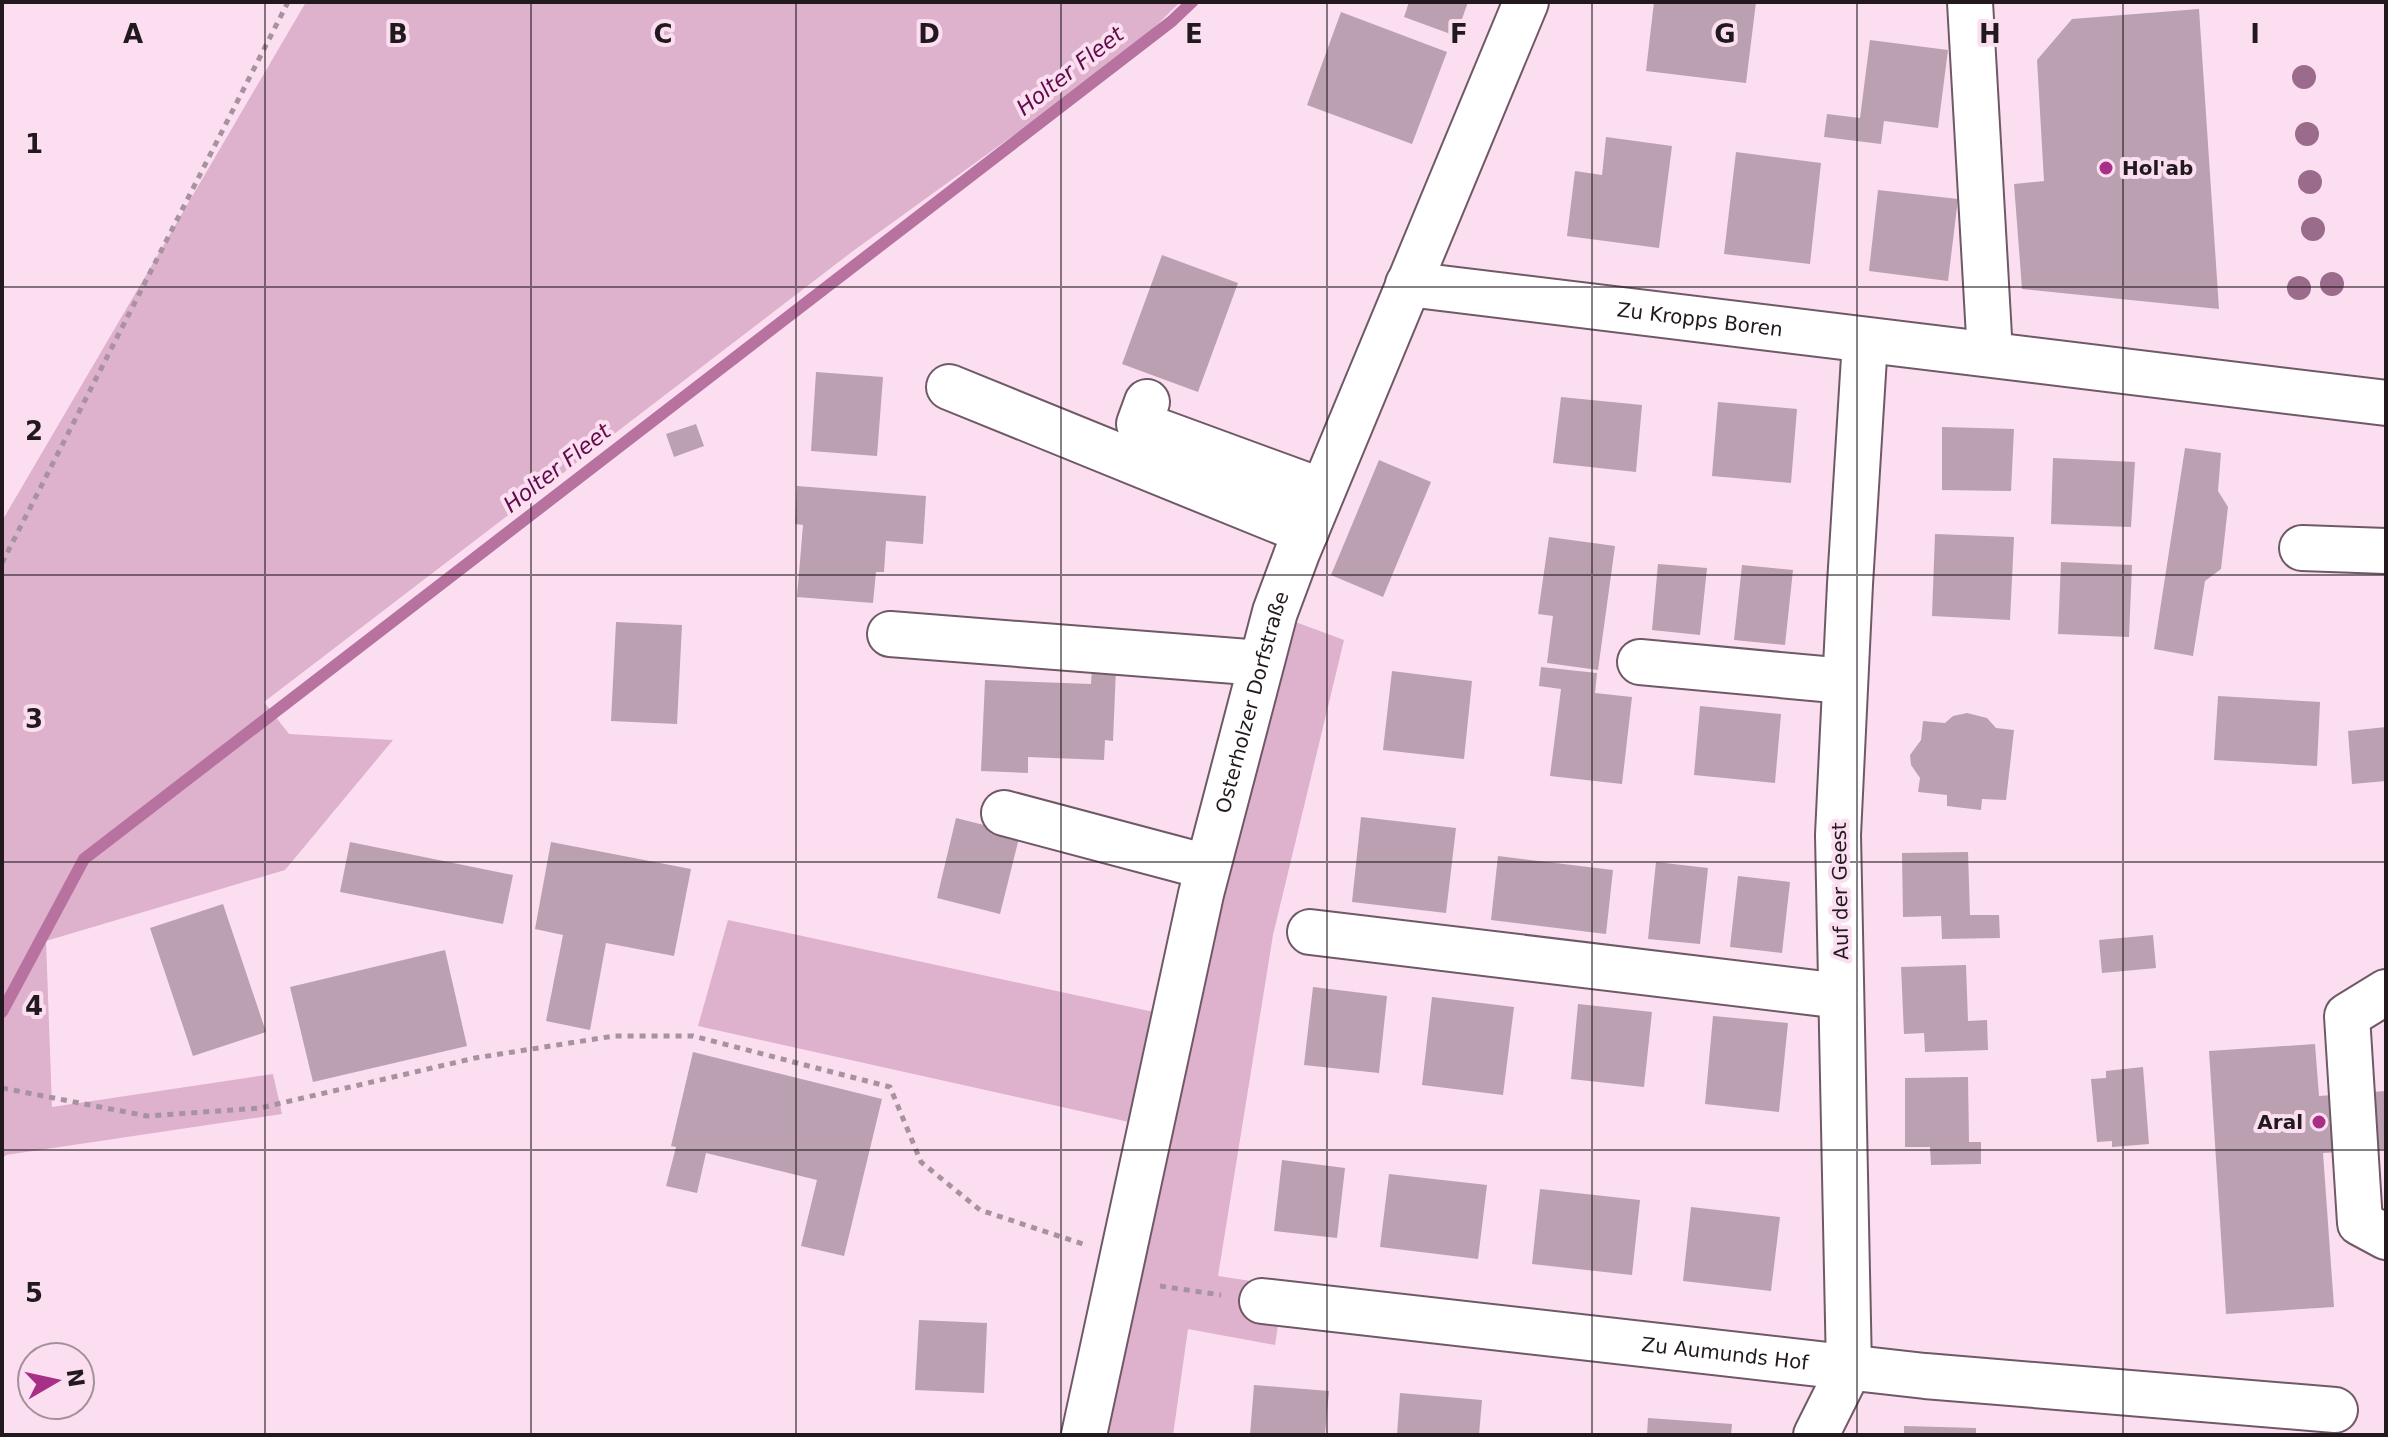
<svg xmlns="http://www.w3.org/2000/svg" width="2388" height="1437" viewBox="0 0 2388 1437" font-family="'DejaVu Sans',sans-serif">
  <rect width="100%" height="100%" fill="#fbdff0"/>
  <path fill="#deb1cd" d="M306,2H1180L1133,49L853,251L264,702L289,734L393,740L285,870L46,941L52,1107L273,1074L282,1114L6,1155L2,1159V521Z
    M1290,620L1344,640L1273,935L1218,1276L1284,1286L1275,1345L1188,1329L1173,1435H1100L1175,1070Z
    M728,920L1154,1012L1129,1122L698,1026Z"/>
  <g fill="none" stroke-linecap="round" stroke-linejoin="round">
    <path stroke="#b772a0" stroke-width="12" d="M2,1012L84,859L1172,21L1192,2"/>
  </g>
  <path fill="#bba0b1" d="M1409,2H1468L1456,36L1404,17Z
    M1654,2H1756L1746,83L1646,71Z
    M2199,9L2219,309L2022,289L2014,184L2044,181L2037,60L2072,19Z
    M1341,12L1447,52L1412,144L1307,105Z
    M1870,40L1948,50L1938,128L1884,121L1881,144L1824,137L1827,114L1860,118Z
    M1606,137L1672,146L1659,248L1567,236L1575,171L1602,175Z
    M1736,152L1821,163L1810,264L1724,254Z
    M1878,190L1958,199L1948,281L1869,271Z
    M1162,255L1238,283L1198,392L1122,364Z
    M816,372L883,377L877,456L811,451Z
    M1561,397L1642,405L1636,472L1553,463Z
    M1718,402L1797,409L1791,483L1712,476Z
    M696,424L704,446L674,457L666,434Z
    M1942,427L2014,429L2011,491L1942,490Z
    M2185,448L2221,453L2218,491L2228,507L2221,569L2205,581L2193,656L2154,649Z
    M2053,458L2135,462L2131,527L2051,524Z
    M1379,460L1431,482L1383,597L1331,575Z
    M797,486L926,496L923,544L886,541L884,572H876L873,603L797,597L803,525L795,524Z
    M1935,534L2014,537L2010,620L1932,616Z
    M1549,537L1615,546L1598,670L1547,663L1553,616L1538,614Z
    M2061,562L2132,565L2129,637L2058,634Z
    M1658,564L1707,568L1700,635L1652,630Z
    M1742,565L1793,570L1785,645L1734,640Z
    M616,622L682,625L677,724L611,721Z
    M1092,667L1116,668L1113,741L1105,740L1104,760L1028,757V773L981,771L985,680L1091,684Z
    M1541,667L1597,673L1595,693L1632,697L1622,784L1550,776L1561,689L1539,686Z
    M1392,671L1472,681L1464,759L1383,750Z
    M2218,696L2320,702L2317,766L2214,760Z
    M1700,706L1781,714L1775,783L1694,775Z
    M1967,713L1987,718L1996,728L2014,730L2006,800L1982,799L1981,810L1947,806V795L1918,792L1920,778L1911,765L1910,755L1921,740L1923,721L1945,723L1953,716Z
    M2386,727V781L2352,784L2348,731Z
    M1361,817L1456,828L1446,913L1352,902Z
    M956,818L1020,834L1000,914L937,898Z
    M350,842L513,875L503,924L340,892Z
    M551,842L691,869L674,956L606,943L590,1030L546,1021L563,935L535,929Z
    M1968,852L1970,915H1999L2000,938L1942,939L1941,916L1903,917L1902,853Z
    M1498,856L1613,870L1606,934L1491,920Z
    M1656,862L1708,868L1700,944L1648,939Z
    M1738,876L1790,882L1782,953L1730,947Z
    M223,904L266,1032L193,1056L150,928Z
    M2153,935L2156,968L2102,973L2099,940Z
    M445,950L467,1046L313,1082L290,987Z
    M1966,965L1968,1021L1987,1020L1988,1050L1925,1052L1924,1033L1904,1034L1901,967Z
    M1313,987L1387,996L1379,1073L1304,1065Z
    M1432,997L1514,1007L1503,1095L1422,1085Z
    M1578,1004L1652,1012L1644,1087L1571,1079Z
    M1713,1016L1788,1023L1779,1112L1705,1104Z
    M2315,1044L2319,1096L2386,1091V1149L2323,1153L2334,1307L2226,1314L2209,1051Z
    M693,1052L882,1099L844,1256L801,1246L817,1180L706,1153L697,1193L666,1186L676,1147L671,1146Z
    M2143,1067L2149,1144L2112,1147V1141L2097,1142L2091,1079L2106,1078V1071Z
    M1968,1077L1969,1142H1981V1164L1931,1165L1930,1147H1905V1078Z
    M1282,1160L1345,1168L1337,1238L1274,1231Z
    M1389,1174L1487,1185L1478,1259L1380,1247Z
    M1540,1189L1640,1200L1632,1275L1532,1264Z
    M1691,1207L1780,1217L1771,1291L1683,1281Z
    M919,1320L987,1323L984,1393L915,1390Z
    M1254,1385L1329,1391L1325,1435H1250Z
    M1400,1393L1482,1400L1479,1435H1397Z
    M1648,1418L1732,1424L1731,1435H1647Z
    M1904,1426L1976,1428V1435H1904Z"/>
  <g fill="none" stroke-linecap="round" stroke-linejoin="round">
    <g stroke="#705967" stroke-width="48">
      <g id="minor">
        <path d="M1970,2L1990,354"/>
        <path id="s1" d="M1408,284L2386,403"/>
        <path d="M949,387L1306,532"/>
        <path d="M1147,402L1139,424L1322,491"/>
        <path d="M2302,548L2386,551"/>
        <path d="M890,634L1261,663"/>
        <path d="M1640,662L1845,681"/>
        <path d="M1004,813L1207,867"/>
        <path d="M1310,932L1841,996"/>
        <path d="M2386,992L2347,1016L2360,1223L2386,1237"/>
        <path id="s2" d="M1262,1301L1925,1376L2335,1410"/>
        <path id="s3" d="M1084,1435L1201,894L1275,612L1297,553L1526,2"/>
        <path d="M1816,1435L1849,1369L1838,835L1850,584L1865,341"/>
      </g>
    </g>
    <path stroke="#a7929f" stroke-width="5" stroke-dasharray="6 6" stroke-linecap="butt" d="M2,563L288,2
      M2,1088L147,1116L260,1108L475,1058L614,1036H693L890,1087L921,1162L980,1210L1083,1244
      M1160,1286L1221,1295"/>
    <use href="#minor" stroke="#fff" stroke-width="44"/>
  </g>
  <g fill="#9b6b8c">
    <circle cx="2304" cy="77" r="12"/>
    <circle cx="2307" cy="134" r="12"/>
    <circle cx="2310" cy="182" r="12"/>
    <circle cx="2313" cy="229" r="12"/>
    <circle cx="2332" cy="284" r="12"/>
    <circle cx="2299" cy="288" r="12"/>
  </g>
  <path fill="none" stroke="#22191f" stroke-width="2" stroke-opacity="0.55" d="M265,2V1435M531,2V1435M796,2V1435M1061,2V1435M1327,2V1435M1592,2V1435M1857,2V1435M2123,2V1435M2,287H2386M2,575H2386M2,862H2386M2,1150H2386"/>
  <g fill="#a72f87" stroke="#fbdff0" stroke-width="3">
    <circle cx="2106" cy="168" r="8"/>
    <circle cx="2319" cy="1122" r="8"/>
  </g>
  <g text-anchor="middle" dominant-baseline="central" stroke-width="8" stroke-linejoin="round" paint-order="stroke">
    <g font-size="20" font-weight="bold" fill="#22191f" stroke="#fbdff0" text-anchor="start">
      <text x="2122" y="168">Hol'ab</text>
      <text x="2303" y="1122" text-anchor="end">Aral</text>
    </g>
    <g font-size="20" fill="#22191f" stroke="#fbdff0">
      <text stroke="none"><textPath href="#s1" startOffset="294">Zu Kropps Boren</textPath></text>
      <text stroke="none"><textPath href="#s3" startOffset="752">Osterholzer Dorfstraße</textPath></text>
      <text transform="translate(1840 891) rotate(-91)">Auf der Geest</text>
      <text stroke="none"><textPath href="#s2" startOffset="466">Zu Aumunds Hof</textPath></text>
    </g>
    <g font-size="22" font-style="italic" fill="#600a4c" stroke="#fbdff0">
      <text transform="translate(1070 71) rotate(-38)">Holter Fleet</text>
      <text transform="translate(557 468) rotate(-38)">Holter Fleet</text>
    </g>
  </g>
  <g font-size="26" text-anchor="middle" font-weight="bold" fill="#22191f" stroke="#fbdff0" stroke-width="8" stroke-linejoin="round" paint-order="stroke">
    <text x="133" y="43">A</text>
    <text x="398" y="43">B</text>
    <text x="663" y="43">C</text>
    <text x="929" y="43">D</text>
    <text x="1194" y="43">E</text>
    <text x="1459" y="43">F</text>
    <text x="1725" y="43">G</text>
    <text x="1990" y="43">H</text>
    <text x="2255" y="43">I</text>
    <text x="34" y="153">1</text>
    <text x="34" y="440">2</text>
    <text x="34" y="728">3</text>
    <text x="34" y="1015">4</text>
    <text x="34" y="1302">5</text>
  </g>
  <rect width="2388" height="1437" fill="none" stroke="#22191f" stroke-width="8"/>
  <g transform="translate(56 1381) rotate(81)"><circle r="38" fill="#fbdff0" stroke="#a4909c" stroke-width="2"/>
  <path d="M0-6L14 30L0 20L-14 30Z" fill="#a72f87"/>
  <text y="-12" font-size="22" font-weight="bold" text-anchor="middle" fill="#22191f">N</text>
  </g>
</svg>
